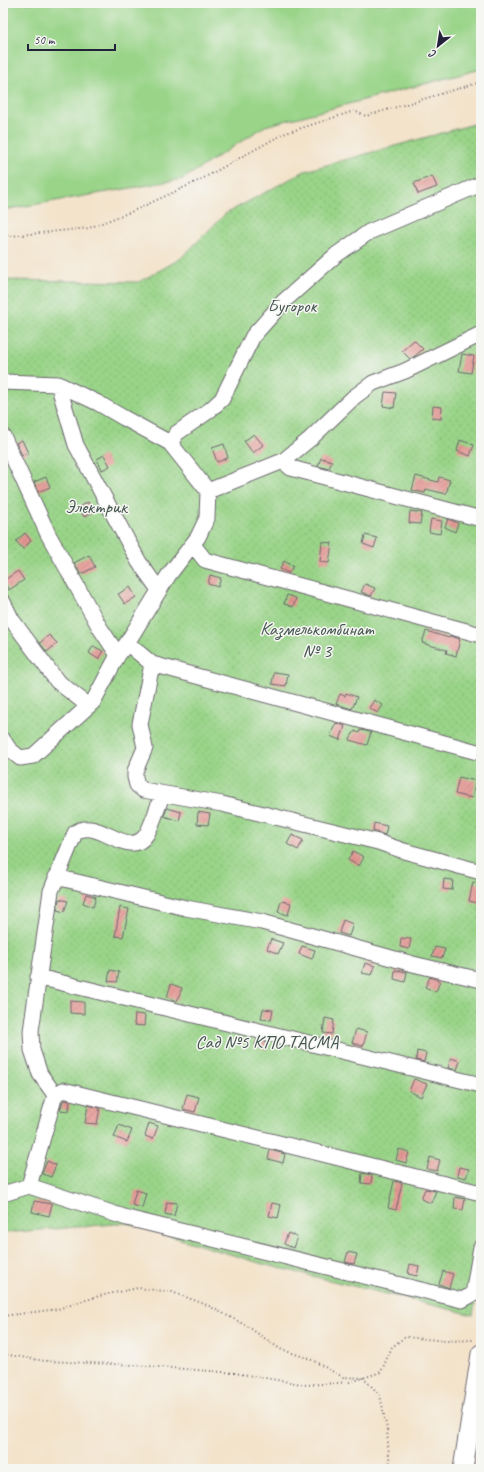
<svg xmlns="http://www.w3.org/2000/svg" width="484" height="1472" viewBox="0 0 484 1472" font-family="Caveat,sans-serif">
  <defs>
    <pattern id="garden-dots" width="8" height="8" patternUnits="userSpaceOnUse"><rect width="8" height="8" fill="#99d488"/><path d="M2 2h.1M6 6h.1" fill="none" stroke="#84b676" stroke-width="1.8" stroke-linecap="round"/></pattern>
    <pattern id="building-hatch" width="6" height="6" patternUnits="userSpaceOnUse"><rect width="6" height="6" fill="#e59693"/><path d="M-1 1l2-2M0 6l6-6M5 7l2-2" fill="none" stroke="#b97a79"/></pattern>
  </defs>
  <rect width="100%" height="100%" fill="#f6f6f2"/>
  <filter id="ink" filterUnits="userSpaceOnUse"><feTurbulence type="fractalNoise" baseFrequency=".025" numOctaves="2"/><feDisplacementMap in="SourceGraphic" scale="8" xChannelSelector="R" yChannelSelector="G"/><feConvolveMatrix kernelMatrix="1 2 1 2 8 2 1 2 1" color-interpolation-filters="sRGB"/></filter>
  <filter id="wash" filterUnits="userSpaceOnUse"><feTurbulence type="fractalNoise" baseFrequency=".012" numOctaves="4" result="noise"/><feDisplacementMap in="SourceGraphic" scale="16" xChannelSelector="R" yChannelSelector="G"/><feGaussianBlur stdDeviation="0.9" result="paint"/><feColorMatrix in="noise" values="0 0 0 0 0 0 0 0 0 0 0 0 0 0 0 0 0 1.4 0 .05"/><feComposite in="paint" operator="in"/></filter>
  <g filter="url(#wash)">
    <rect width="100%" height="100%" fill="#f3e3cb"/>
    <path fill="#99d488" stroke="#5e7b62" d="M3,3H481V69L265,126L183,179L3,210Z"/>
    <path fill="url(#garden-dots)" stroke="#5e7b62" d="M481,122V1268L473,1315L263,1264L127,1223L3,1233V280L139,282L180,259L225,214L305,171Z"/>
    <g id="blocks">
      <path fill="url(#building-hatch)" d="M432,176L437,187L418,194L414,183Z
        M414,340L423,349L415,356L410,359L402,351Z
        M462,354L474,356L471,373L459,371Z
        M385,392L396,393L394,408L383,406Z
        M433,406L442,407L441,419L432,418Z
        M254,434L263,445L253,453L244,441Z
        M22,440L28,453L22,455L16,443Z
        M460,440L474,445L470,456L457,451Z
        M224,444L228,458L217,462L212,448Z
        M104,455L110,466L102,470L97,459Z
        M321,458L332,461L329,469L318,466Z
        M416,476L438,482L439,477L450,480L446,494L426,489L425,493L412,490Z
        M46,477L50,487L38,492L34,482Z
        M88,502L93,512L84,517L79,507Z
        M410,511L422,513L420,524L409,523Z
        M431,519L442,521L440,534L429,532Z
        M448,519L458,523L455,532L445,527Z
        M25,533L31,541L23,549L16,541Z
        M365,535L377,538L374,548L363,544Z
        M322,542L332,543L329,563L320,562Z
        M89,555L95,567L81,574L74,563Z
        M284,561L293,566L289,573L280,569Z
        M18,571L24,580L9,590L3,581Z
        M210,575L221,578L218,587L208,584Z
        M365,584L375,588L371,596L361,592Z
        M130,587L136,597L125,604L118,594Z
        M287,595L296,598L293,607L284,604Z
        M426,631L449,638L450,636L460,639L456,656L446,653L447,650L422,643Z
        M49,635L57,643L47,652L40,643Z
        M93,646L103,651L98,659L89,653Z
        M274,672L288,674L286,686L272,684Z
        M346,693L357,697L352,709L336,704L340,694L345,696Z
        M374,700L383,705L378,713L369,708Z
        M336,723L345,726L340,740L330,736Z
        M360,730L371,732L367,745L349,740L355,731L359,733Z
        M459,777L476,781L472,798L455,794Z
        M167,808L181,812L179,821L164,816Z
        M198,812L210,814L208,825L197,824Z
        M374,823L387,826L385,835L373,831Z
        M292,835L303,840L298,850L287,844Z
        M353,851L364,857L359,866L348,860Z
        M444,879L453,880L452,890L443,889Z
        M473,882L481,884V904L469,901Z
        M86,894L96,897L93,907L83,903Z
        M59,899L68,901L64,912L57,910Z
        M281,901L291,903L288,915L278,912Z
        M120,907L129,909L123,937L115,936Z
        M343,920L353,924L349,936L339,933Z
        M401,938L411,939L409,949L400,947Z
        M271,939L283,943L278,954L267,949Z
        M302,946L315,950L312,959L299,954Z
        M435,947L445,949L442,958L432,956Z
        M365,963L375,966L372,975L362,973Z
        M110,970L119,972L117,982L108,981Z
        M395,970L407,972L405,982L394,979Z
        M430,977L440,981L436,992L425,987Z
        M171,984L182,988L177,1001L167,997Z
        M70,1001L84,1002V1014L70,1013Z
        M263,1009L273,1010L271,1020L261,1019Z
        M135,1014L145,1015L144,1026L134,1025Z
        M325,1018L334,1020L332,1034L323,1033Z
        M356,1029L367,1032L363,1046L352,1043Z
        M257,1040L267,1042L266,1050L255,1045Z
        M417,1051L426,1053L424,1062L416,1060Z
        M451,1058L460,1061L457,1070L448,1068Z
        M414,1079L427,1084L421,1097L409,1091Z
        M187,1094L199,1097L195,1112L183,1109Z
        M65,1100L70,1101L69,1111L60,1110L63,1101Z
        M88,1105L100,1108L97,1124L85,1123Z
        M149,1123L158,1126L153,1139L145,1136Z
        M119,1125L132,1130L127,1142L114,1137Z
        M399,1149L409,1152L406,1163L396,1160Z
        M270,1150L285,1154L283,1163L268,1159Z
        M430,1157L440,1160L437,1171L427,1169Z
        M47,1161L56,1165L51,1177L42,1174Z
        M459,1167L469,1169L466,1178L457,1176Z
        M362,1173L372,1175L371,1184L361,1183Z
        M394,1181L402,1183L396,1210L388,1208Z
        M425,1189L436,1191L431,1203L421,1199Z
        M136,1190L146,1193L142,1208L132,1205Z
        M455,1197L465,1199L463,1210L454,1209Z
        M34,1201L52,1204L49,1216L32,1212Z
        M167,1202L177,1203L174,1216L165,1214Z
        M272,1203L281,1205L278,1218L269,1216Z
        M288,1233L297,1237L293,1248L284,1244Z
        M348,1252L357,1254L354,1264L345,1262Z
        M410,1264L419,1266L417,1276L408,1274Z
        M443,1271L453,1274L449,1288L439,1284Z"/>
    </g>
  </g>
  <g filter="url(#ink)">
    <use href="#blocks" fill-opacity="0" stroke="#6b666d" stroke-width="1"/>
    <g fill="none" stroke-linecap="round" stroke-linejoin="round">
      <g stroke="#6b666d" stroke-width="17">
        <path id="minor" d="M3,382L58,384L98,403L124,418L170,443L177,433L210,410L222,399L253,336L284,301L336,255L369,232L481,184
          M58,384L76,445L139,562L159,590
          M3,436L48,534L100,628L118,655
          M283,461L291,468L481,519
          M208,491L283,461L310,439L354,397L373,383L405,371L481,334
          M193,545L205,560L481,635
          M3,602L12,620L57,681L89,706
          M127,643L152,664L140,724L145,748L135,771V777L137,785L143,790L222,804L378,842L404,851L481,872
          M152,664L481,753
          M3,740L9,749L20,758L33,756L93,702L118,655L127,643L168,576L198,537L207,518L208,491L170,443
          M56,877L186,908L262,922L413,964L481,980
          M38,977L481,1085
          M55,1095L63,1090L481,1193
          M29,1186L55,1095L40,1074L32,1050L31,1031L51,891L75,833C96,815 129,861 146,835C152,826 158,806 162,795
          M3,1194L29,1186L127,1218L462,1300L473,1294L481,1247"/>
      </g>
      <g stroke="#6b666d" stroke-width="21">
        <path id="major" d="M463,1469L481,1354"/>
      </g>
      <path stroke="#6b666d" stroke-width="2" stroke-dasharray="1 3" stroke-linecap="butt" d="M477,3L481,6
        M3,235L10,236L89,228L133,211L200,180L283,134L354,111L366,116L481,82
        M3,1316L58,1309L99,1296L138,1288L172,1292L207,1305L247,1326L280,1349L310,1359L343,1377L363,1378L380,1395L387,1429L390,1469
        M3,1354L45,1361L134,1365L235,1373L307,1385L351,1382L381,1372L392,1347L405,1337L447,1341L474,1340"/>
      <use href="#minor" stroke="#fff" stroke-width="15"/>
      <use href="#major" stroke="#fff" stroke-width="19"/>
    </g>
  </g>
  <g text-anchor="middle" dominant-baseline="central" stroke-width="3" stroke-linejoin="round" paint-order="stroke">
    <g font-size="19" fill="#465752" stroke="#f6f6f2">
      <text x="292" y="306">Бугорок</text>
      <text x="96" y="507">Электрик</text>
      <text x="317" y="629">Казмелькомбинат<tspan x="317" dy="22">№ 3</tspan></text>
      <text x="267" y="1042">Сад №5 КПО ТАСМА</text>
    </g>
  </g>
  <rect width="484" height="1472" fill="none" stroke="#f6f6f2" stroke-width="16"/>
  <g transform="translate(438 46) rotate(210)" stroke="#f6f6f2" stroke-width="3" paint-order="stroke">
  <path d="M0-3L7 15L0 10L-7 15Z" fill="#22223b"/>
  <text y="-6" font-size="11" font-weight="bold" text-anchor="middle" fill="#22223b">С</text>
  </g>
  <path d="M28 44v6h87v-6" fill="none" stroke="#22223b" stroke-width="2"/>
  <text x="34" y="44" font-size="12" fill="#22223b" stroke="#f6f6f2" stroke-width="3" paint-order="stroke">50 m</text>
</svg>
